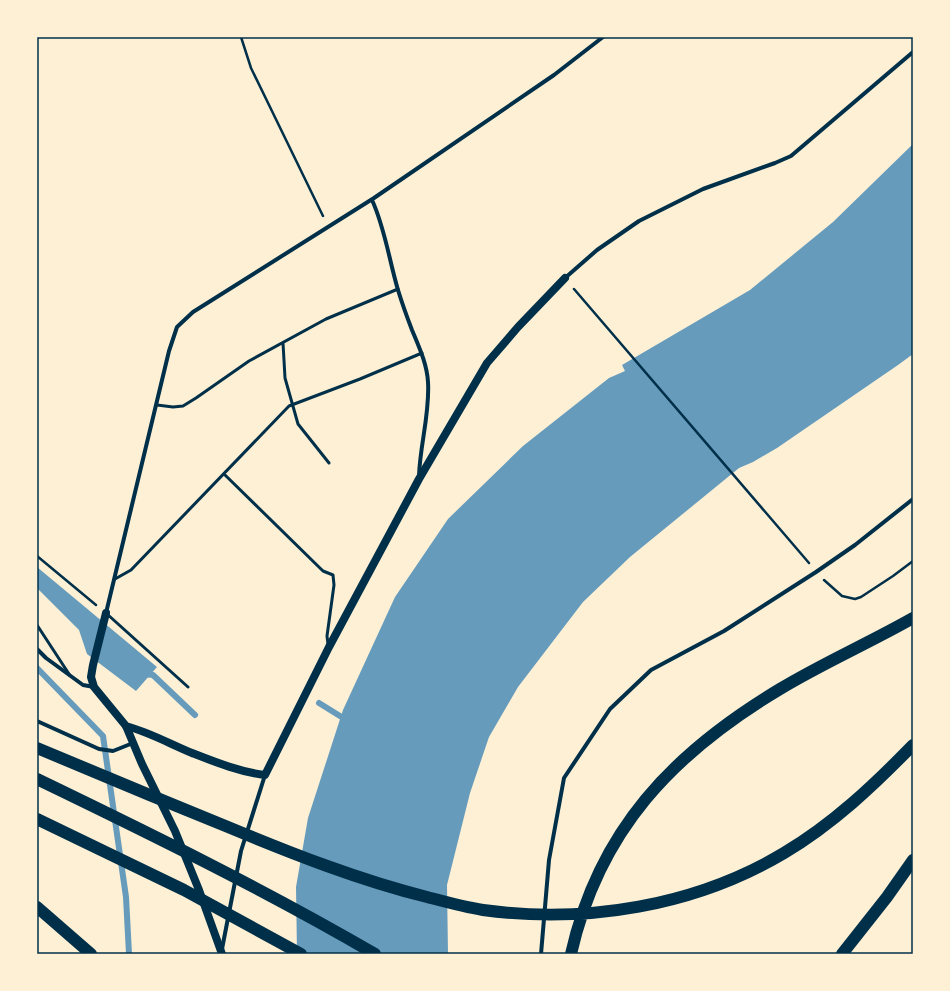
<svg xmlns="http://www.w3.org/2000/svg" width="950" height="991" viewBox="0 0 950 991" font-family="'Source Sans 3',sans-serif">
  <rect width="100%" height="100%" fill="#fdf0d5"/>
  <path fill="#669bbc" d="M913,144V354L898,365L777,448L753,462L739,468L630,557L583,602L518,687L489,737L470,793L447,885L448,954H297L296,887L308,818L343,710L395,597L448,519L523,446L609,378L625,371L622,365L750,290L833,222Z
    M37,567L157,667L136,691L87,654L79,630L37,588Z"/>
  <g fill="none" stroke-linecap="round" stroke-linejoin="round">
    <path stroke="#669bbc" stroke-width="6" d="M37,668L103,736L126,897L129,954
      M143,674L153,675L195,715
      M319,703L348,721"/>
    <path stroke="#003049" stroke-width="2.5" d="M241,37L251,68L323,216
      M574,289L809,563
      M37,556L96,605
      M824,580L842,596L855,599L861,597L893,576L913,561"/>
    <path stroke="#003049" stroke-width="3" d="M283,343L285,378L298,424L329,463
      M157,405L173,407L183,406L196,398L249,361L326,319L398,289
      M224,474L323,571L333,575L334,585L327,636L328,644
      M115,579L131,570L289,406L360,379L422,353
      M107,614L188,687
      M37,625L69,674"/>
    <path stroke="#003049" stroke-width="4" d="M372,200C385,228 389,260 398,290C402,303 407,317 412,330C419,347 427,364 428,382C430,414 420,444 419,476
      M565,278L597,250L639,221L703,189L775,163L791,156L913,52
      M106,613L169,351L177,327L193,312L374,198L554,75L603,37
      M37,649L46,658L83,685L94,687
      M37,721L99,749L113,751L133,743
      M222,949L241,851L265,775
      M541,954L549,860L564,778L610,709L651,670L724,631L816,572L855,545L913,499"/>
    <path stroke="#003049" stroke-width="8" d="M106,613L93,665L91,677L94,687L126,726L142,764L175,831L199,890L222,954
      M126,726C149,732 170,744 192,753C215,762 240,772 265,775L329,647L419,479L487,363L518,327L565,278"/>
    <path stroke="#003049" stroke-width="12" d="M37,748C101,775 164,801 228,827C293,854 359,880 427,897C446,902 464,907 483,910C586,924 695,906 784,853C833,824 874,785 913,745
      M37,779C151,834 265,890 375,954
      M37,819L184,890L301,954
      M37,907L91,954
      M571,954C599,830 673,753 780,689C823,663 869,643 913,618
      M842,954L887,897L913,860"/>
  </g>
  <rect width="950" height="991" fill="none" stroke="#fdf0d5" stroke-width="76"/>
  <rect x="38" y="38" width="874" height="915" fill="none" stroke="#003049" stroke-width="1.5"/>
</svg>
